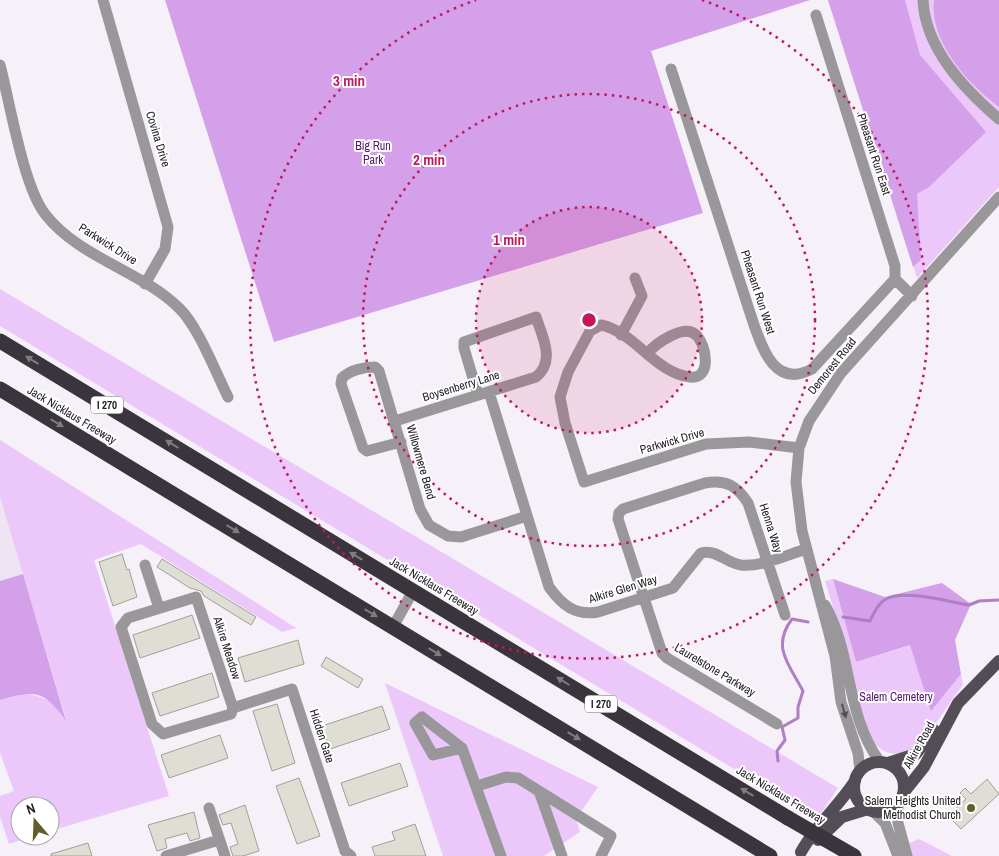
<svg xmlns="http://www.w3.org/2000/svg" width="999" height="856" viewBox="0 0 999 856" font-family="'Archivo Narrow',sans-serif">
  <rect width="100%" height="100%" fill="#f6f0f9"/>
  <path fill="#efe4f4" d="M0,497L23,574L0,581Z"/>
  <path fill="#ebc7fa" d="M828,0H999V187L917,278Z
    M0,289L838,788L817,819L0,326Z
    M0,440L296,628L282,632L141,544L94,560L169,796L50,831V806H20V836H35L9,844L0,817V796L14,791L0,753V700L27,693L52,701L66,719L0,497Z
    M833,579L856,662L911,645L931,710L961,674L963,685C949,702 929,739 911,749C863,775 854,685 848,658C841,633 833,607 825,581Z
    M385,683L598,787L576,819L580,832L544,856H443Z
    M919,839L952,856H911L907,844Z"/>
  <path fill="#d4a0e9" d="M165,0H810L651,51L703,213L274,342Z
    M828,0H905L920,55L986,132L929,187L917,194L921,260L913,267Z
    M934,0H999V107C968,84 929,41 934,0Z
    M23,574L66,721C44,690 35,690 0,700V581Z
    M833,579L885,597L942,583L971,604L955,640L961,674L931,711L910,645L856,662Z"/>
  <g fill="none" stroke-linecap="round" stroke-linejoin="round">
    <path stroke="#b07ec4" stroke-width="3" d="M843,617L870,621C874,613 878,603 886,599C904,589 949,602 969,605L979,601L999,600
      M778,761L777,751L785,740L782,727L798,718V707L803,691C789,664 771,647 792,619L808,622"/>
  </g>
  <path fill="#dfded4" stroke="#a0a096" d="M122,554L127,570L129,569L137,597L113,606L99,562Z
    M162,559L256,617L251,625L204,596L201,591L190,588L157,567Z
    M192,615L200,638L140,658L133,635Z
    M298,640L304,664L245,682L238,658Z
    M326,657L363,679L358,688L321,666Z
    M212,673L219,697L160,716L152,693Z
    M277,704L295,763L272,771L253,711Z
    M382,706L390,729L330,749L322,726Z
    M220,735L228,758L169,778L161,755Z
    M400,763L408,786L349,806L341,783Z
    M299,778L320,836L297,844L276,786Z
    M987,779L999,794L961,829L948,816L966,799L960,793L965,788L971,794Z
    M245,805L259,851L243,856H233L230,847L238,844L231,823L223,825L219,815Z
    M194,812L200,838L190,841L187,833L165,839L167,848L157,851L148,825Z
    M415,824L426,856H375L372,847L395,840L392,832Z
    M88,843L92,856H51V854Z"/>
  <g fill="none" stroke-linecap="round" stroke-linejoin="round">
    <path stroke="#9a979b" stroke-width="11" d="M103,0L168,227L165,249L145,284
      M923,0C925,48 964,89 999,119
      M816,15L895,266V279L912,296
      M0,65C10,103 23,185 45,214C79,258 140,270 179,308C198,326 216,373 228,397
      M671,69L753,322C762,348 775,389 812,369L895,279
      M621,335L642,296L635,278
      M647,354C655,344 684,323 696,335C707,345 712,380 690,377C655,373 635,332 601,325L590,331L568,372L560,397L565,423L584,482L706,444L749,442L799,448
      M489,392L549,587C562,605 575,616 598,612L673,588L701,553C717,549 726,563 741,565C762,567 787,555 806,549
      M395,421L536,377C556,361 542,336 536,317L464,342V348L478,395
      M401,442L367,451L363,448L341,384L342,378C350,370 364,367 375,367L379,371L420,509L429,525L448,536L461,537L527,516
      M145,565L159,608
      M196,597L233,708L231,714L163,734L152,724L121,627L128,618Z
      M825,605C853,654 845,715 880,762
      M393,627L413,591
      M233,708L292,689L345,851L351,856
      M777,724L667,658L662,653L618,519L619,513L623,509L705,483C726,479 737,486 748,503L785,615
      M462,748L433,755L415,723L422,717L462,748L501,856
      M860,771L858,753L841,702L835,656L802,531L796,482L799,448L809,421L841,373L999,197
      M477,786L506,777L518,778L611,836L601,856
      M539,791L562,856
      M898,803V823L907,856
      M209,808L225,856
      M873,811L885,823L898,856
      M166,856L219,840"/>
    <path stroke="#534e55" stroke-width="12" d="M854 787a25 25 0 1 1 50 0a25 25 0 1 1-50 0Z
      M888,763L916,754L934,730
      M904,792L924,767L958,703L999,661
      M818,840L842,817L868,809
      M801,852C815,826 839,806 855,781"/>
    <path stroke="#3a353c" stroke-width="15" d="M0,341L788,818
      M0,389L770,856"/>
    <path stroke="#3a353c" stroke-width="15" d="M788,818L854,856"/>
  </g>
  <defs><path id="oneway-solid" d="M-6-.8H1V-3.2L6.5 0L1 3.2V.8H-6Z" transform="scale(1.25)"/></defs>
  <g fill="#7f7c80">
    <use href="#oneway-solid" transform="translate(32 360) rotate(-149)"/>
    <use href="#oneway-solid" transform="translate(57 423) rotate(31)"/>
    <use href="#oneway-solid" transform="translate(172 444) rotate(-149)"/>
    <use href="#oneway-solid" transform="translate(233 529) rotate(31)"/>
    <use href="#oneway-solid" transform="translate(356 556) rotate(-149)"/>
    <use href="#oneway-solid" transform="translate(371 613) rotate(31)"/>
    <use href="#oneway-solid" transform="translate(435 652) rotate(31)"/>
    <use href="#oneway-solid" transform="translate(563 681) rotate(-148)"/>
    <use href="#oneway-solid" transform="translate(574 736) rotate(31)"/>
    <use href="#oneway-solid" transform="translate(747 792) rotate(-149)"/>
  </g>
  <use fill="#545155" href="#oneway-solid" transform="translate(844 711) rotate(74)"/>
  <circle cx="589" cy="320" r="113" fill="#c2185b" fill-opacity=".12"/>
  <g fill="none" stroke="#c2185b" stroke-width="2.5" stroke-dasharray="2.5 5">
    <circle cx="589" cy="320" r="113"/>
    <circle cx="589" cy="320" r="226"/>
    <path d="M702 0A339 339 0 1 1 476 0"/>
  </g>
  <circle fill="#625d2a" stroke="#fff" stroke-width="2" cx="971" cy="808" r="5"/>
  <g text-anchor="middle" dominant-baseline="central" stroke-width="4" stroke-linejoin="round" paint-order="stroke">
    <g fill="#fff" stroke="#666467" stroke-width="1">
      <rect x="91" y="396.5" width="32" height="17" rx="4"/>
      <rect x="585" y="695.5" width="32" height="17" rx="4"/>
    </g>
    <g font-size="11" font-weight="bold" fill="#252226">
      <text x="107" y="405">I 270</text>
      <text x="601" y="704">I 270</text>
    </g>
    <g font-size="12" fill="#252226" stroke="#fff">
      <text transform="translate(158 139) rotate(73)">Covina Drive</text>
      <text transform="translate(874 154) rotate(72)">Pheasant Run East</text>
      <text transform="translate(108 244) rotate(32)">Parkwick Drive</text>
      <text transform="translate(758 292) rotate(72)">Pheasant Run West</text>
      <text transform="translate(832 366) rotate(-51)">Demorest Road</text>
      <text transform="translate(461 386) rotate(-17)">Boysenberry Lane</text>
      <text transform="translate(72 415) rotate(31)">Jack Nicklaus Freeway</text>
      <text transform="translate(672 441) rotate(-16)">Parkwick Drive</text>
      <text transform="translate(421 462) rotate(74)">Willowmere Bend</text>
      <text transform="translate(771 528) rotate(72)">Henna Way</text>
      <text transform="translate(434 586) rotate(31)">Jack Nicklaus Freeway</text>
      <text transform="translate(623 589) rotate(-17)">Alkire Glen Way</text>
      <text transform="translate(227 648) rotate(72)">Alkire Meadow</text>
      <text transform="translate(715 670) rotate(31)">Laurelstone Parkway</text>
      <text transform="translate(322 736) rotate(72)">Hidden Gate</text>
      <text transform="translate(919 745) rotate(-61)">Alkire Road</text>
      <text transform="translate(781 795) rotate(31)">Jack Nicklaus Freeway</text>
    </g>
    <g font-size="12" fill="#55156b" stroke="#fff">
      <text x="373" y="146">Big Run<tspan x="373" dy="14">Park</tspan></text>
      <text x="896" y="697">Salem Cemetery</text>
    </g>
    <g font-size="12" fill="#252226" stroke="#fff" text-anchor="end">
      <text x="961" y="801">Salem Heights United<tspan x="961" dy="14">Methodist Church</tspan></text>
    </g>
  </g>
  <circle cx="589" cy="320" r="8" fill="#c2185b" stroke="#fff" stroke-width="2.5"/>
  <g font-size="15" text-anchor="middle" font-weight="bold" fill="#c2185b" stroke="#fff" stroke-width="4" stroke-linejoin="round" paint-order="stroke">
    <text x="349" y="86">3 min</text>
    <text x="429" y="165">2 min</text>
    <text x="509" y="245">1 min</text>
  </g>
  <g transform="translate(35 821) rotate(341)"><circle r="24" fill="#ffffff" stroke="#a8a7a8"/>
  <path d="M0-4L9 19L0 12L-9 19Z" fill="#625d2a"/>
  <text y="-8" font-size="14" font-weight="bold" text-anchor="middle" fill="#252226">N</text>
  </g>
</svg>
